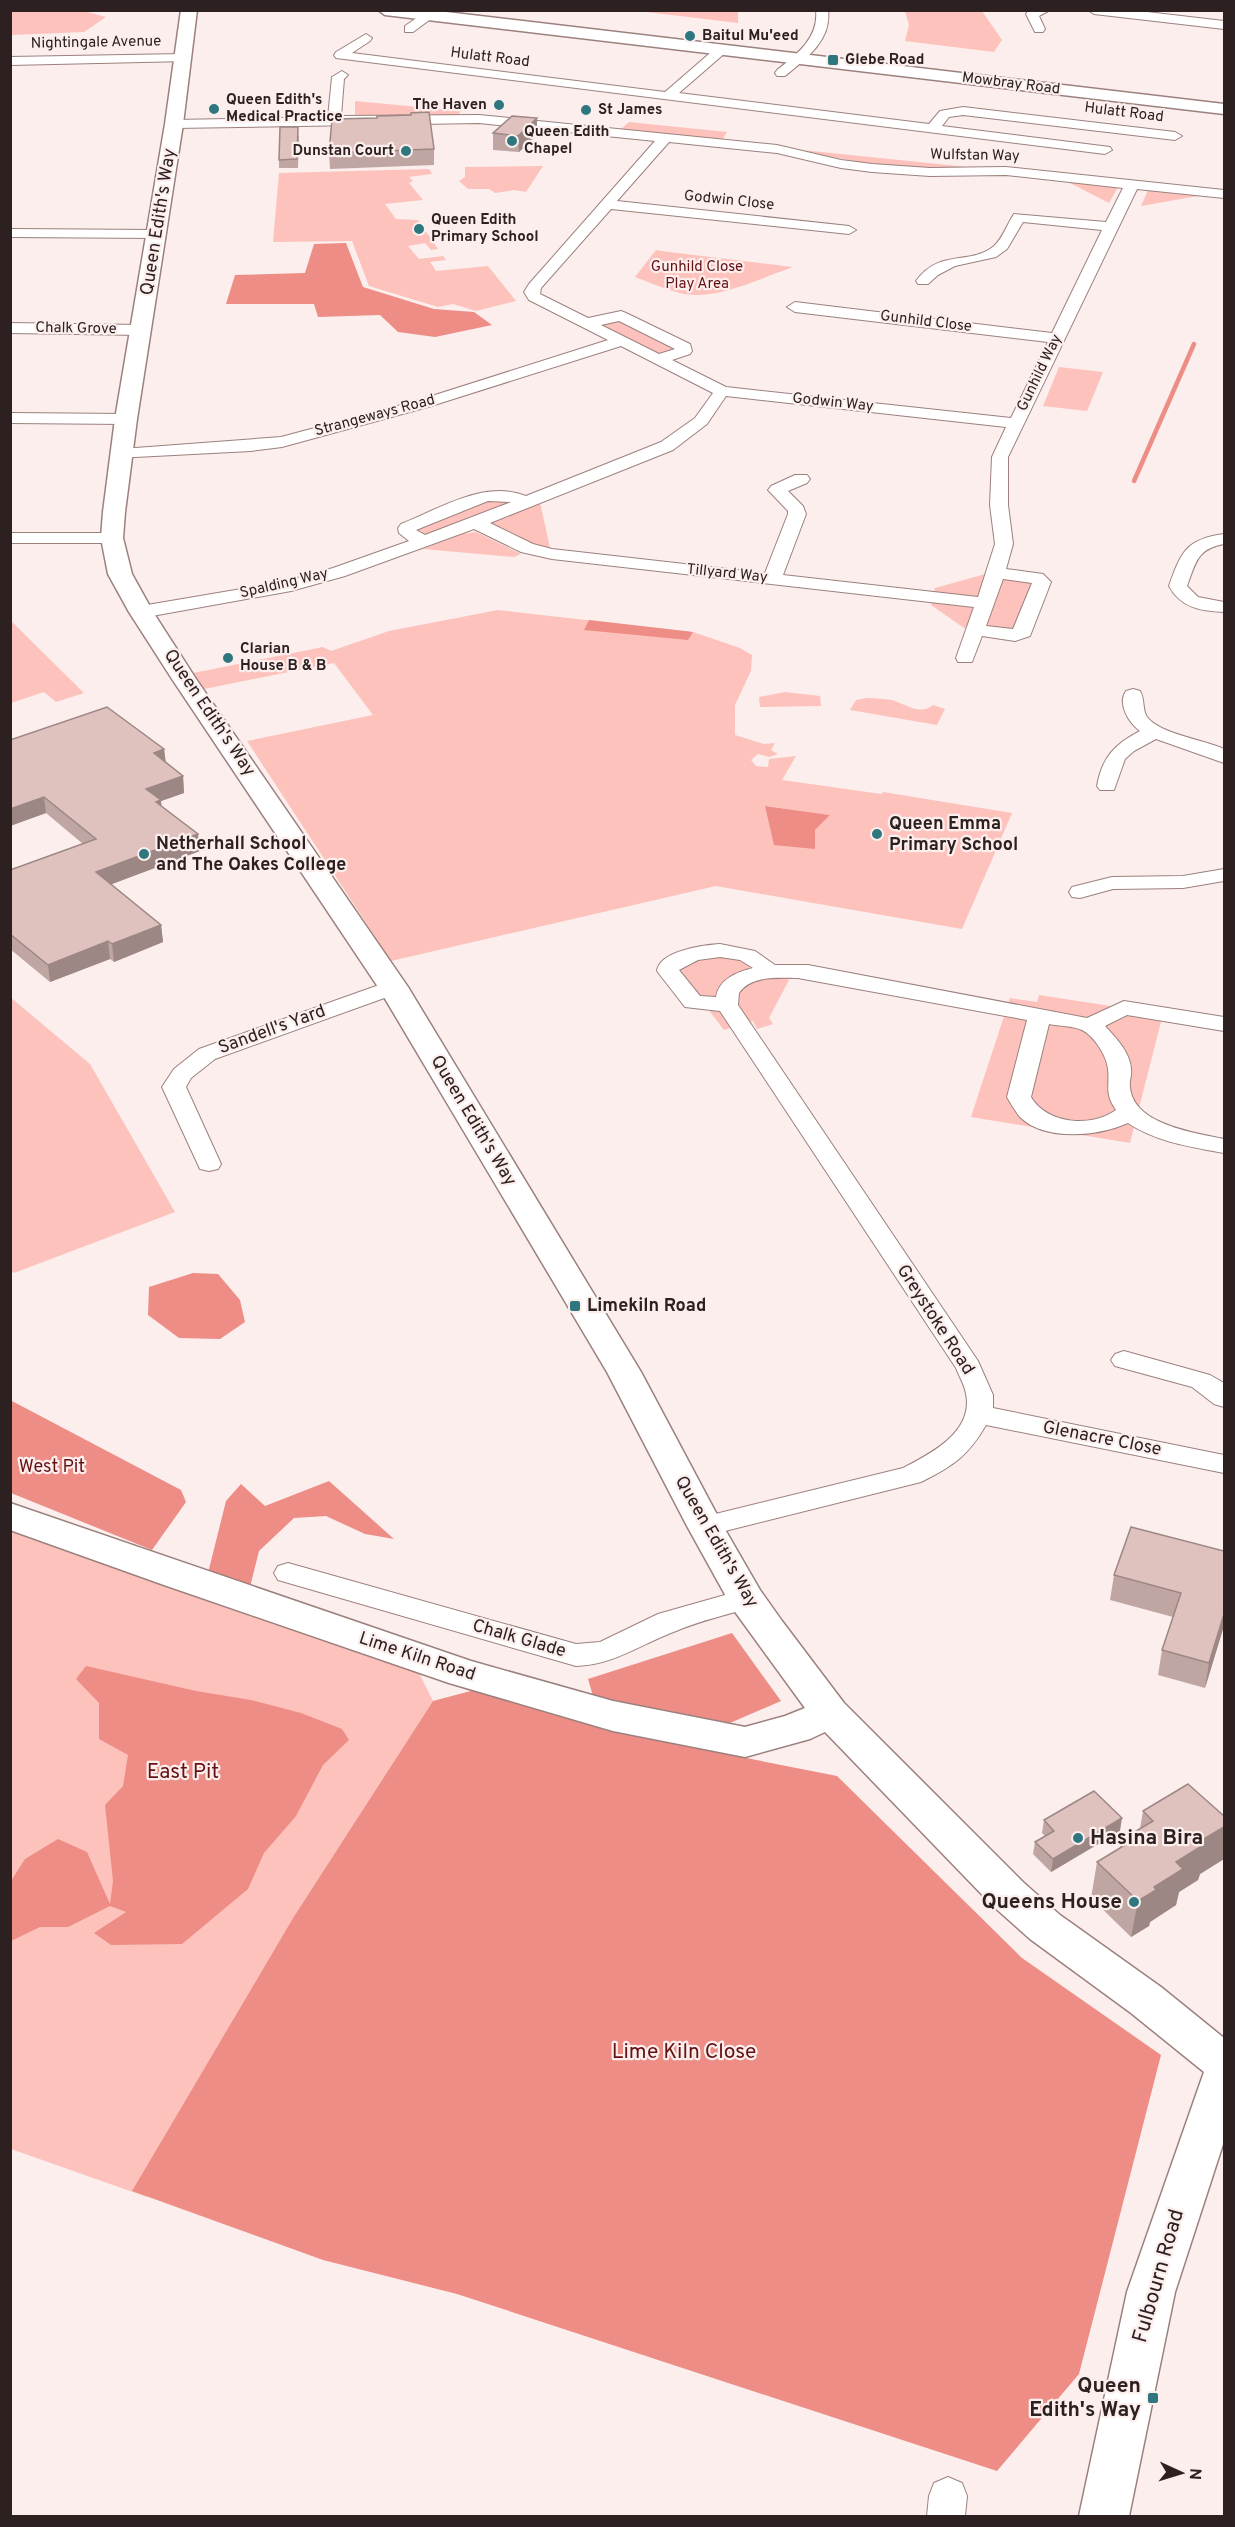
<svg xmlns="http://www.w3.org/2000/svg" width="1235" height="2527" viewBox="0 0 1235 2527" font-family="Overpass,sans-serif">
  <rect width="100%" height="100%" fill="#fbeeed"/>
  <path fill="#fdc2bc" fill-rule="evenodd" d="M11,11H84L106,17L84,32L11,35Z
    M638,11H738V23Z
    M905,11H982L1002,40L994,52L905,41L909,25Z
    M355,101L461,111L458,115L355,117Z
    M629,122L727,132L722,140L620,130Z
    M802,150L987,169C924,171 863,166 802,150Z
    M543,166L526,192L514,190L495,193L489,189H468L459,181L465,177V167Z
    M429,169L432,174L409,177L413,181L409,183L423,200L385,204L396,219L418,220L438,249L431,250L425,243L408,246L419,259L443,256L446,260L430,262L436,271L488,266L516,301L476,311L453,304L438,307L369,286L352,241L273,242L279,173Z
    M1068,182L1118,187L1109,203Z
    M1148,190L1198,196L1141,206Z
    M656,250L661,251L793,267C764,277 730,294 698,295C678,296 655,284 635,277Z
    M612,316L683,346L666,357L592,321Z
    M1059,367L1103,372L1087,411L1043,406Z
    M482,500L513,502L421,536L412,529Z
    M540,502L550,548L536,545L492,526L493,520Z
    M476,532L521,554L514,557L423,549L462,534Z
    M989,573L1036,578L1015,635L964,628L931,605L935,588Z
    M498,610L693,632L740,648L752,655L751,671L735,705V735L764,744L775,743L771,750L778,754L769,757L758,754L751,760L756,766L768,767L769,759L796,756L782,780L881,794L883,792L1012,813L962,929L716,886L391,961L247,741L373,715L334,663L204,689L193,673L323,647L331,651L389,631ZM766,806L830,815L815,830Z
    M11,621L84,693L56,702L44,692L11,703Z
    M785,692L820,696L821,706L760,707L759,697Z
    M867,698C875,698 883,699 892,700C905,704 921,716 933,705L945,709L937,725L850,710L856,700Z
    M716,954L752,959L789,980L769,1018L773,1024L757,1029L753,1021L724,1030L675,966Z
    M1039,995L1163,1014L1130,1143L971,1117L1010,998L1037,1002Z
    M10,997L90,1064L175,1212L14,1273L10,1270Z
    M11,1525L419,1673L433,1701L293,1918L141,2176L147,2197L11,2149Z"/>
  <path fill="#ed8d85" d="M346,243L363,287L434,309L474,312L492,325L435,337L398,332L380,315L318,317L314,304H226L235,275L305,273L314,244Z
    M589,620L693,632L688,640L584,630Z
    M765,806L830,815L815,830V849L774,845Z
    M193,1273L218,1274L240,1300L245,1322L220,1339L179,1338L148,1315L149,1287Z
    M10,1400L181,1490L186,1502L152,1550L11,1493Z
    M329,1481L394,1539L365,1534L326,1516L294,1518L259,1551L250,1587L208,1573L226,1501L241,1484L265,1506Z
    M732,1633L781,1701L730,1723L593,1696L588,1679Z
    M86,1666L196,1691L251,1700L301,1713L342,1729L349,1740L323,1765L296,1816L264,1853L248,1889L182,1944L111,1945L94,1933L126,1912L110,1906L68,1927H40L11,1941V1881L25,1859L58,1839L87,1852L110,1904L113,1881L105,1805L123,1786L128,1755L99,1739V1703L76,1679Z
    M482,1688L605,1730L837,1776L1022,1958L1161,2055L1079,2374L997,2471L457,2294L323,2260L132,2191L293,1918L433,1701Z"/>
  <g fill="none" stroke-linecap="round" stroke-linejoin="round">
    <path stroke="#ed8d85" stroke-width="4.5" d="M1134,481L1194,344"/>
    <g stroke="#9c807d" stroke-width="2">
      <path id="street" d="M428,10H443L413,32H405V26Z
        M816,10H828C832,40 806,59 785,76H777L775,73L777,70C796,55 819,38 816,10Z
        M1050,10L1039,16L1045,29L1043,32H1035L1026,14L1028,11Z
        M1088,10H1130L1224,21V29L1094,14Z
        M366,34L372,38L370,41L352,53L665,92L717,47H725L727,50L725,53L679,93L929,124L940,111L963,107L1175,132L1182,136L1175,140L963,115L949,117L942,126L1110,147L1112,150L1105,154L336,58L334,55L336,52Z
        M183,54L187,55L189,58L187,61L10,65V57Z
        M342,71L348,75L344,79L341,116L479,115L777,145L841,160L872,164L930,168L1006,167L1224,190V198L1137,189L1008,457V505L1013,544L1006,569L1043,574L1051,582L1030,636L1015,641L982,636L972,662H958L956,658L974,607L552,559L521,552L474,529L345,576L291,591L141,618L134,616L132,612L134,608L141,606L283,582L333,568L409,541L399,533L398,528L401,524C439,509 485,479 526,496L661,442L695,418L713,393L621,346L428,407L282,447L251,451L116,458L114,454L116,450L122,449L281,437L416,401L608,340L529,300L524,292L529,284L655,141L479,123L174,128L167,124L174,120L328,117L332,77ZM669,142L777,153L841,168L872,172L930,176L1006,175L1123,188L1106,222L1014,214C1007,224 1003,238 994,246C970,266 940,248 916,281L918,284H928L938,275L955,266L996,257L1007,249L1023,222L1102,230L1052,333L795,302L787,307L795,312L1048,342L1011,418L726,387L672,360L690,354L692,351L690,344L626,313L621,311L588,318L540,294L541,288L611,209L849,234L856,230L849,226L617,201ZM619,321L675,349L659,354L601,325ZM726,396L1006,427L992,457L990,505L995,544L978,597L783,575L806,514L803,506L788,491L807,483L810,479L807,475H795L771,486L768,490L788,511V514L765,573L552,549L533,544L490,523L673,450L707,424ZM488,501L511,502L425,535L416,530ZM1003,579L1032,583L1013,629L986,626Z
        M10,229L157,230L164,234L157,238L10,237Z
        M10,323L142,325L150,330L142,335L10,333Z
        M10,413L126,414L134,419L126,424L10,423Z
        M10,533H112L118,534L121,538L118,542L112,543H10Z
        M1224,534V544C1197,549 1196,562 1187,586L1198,597L1224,602V612C1201,611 1181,608 1169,586C1181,552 1186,539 1224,534Z
        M1133,689L1140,691C1145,699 1142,709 1147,717C1160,734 1205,740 1224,749V763L1156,739L1134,751L1125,759L1114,790H1100L1097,786C1102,757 1115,744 1140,731C1129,723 1117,704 1126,691Z
        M1224,869V881L1183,888L1113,889L1080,898L1072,897L1069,892L1072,887L1112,877L1183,876Z
        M720,944L755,951L775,965H808L1087,1018L1124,1001L1224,1017V1031L1127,1015L1105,1026C1116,1038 1130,1052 1131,1069C1132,1075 1129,1081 1130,1087C1133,1125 1196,1133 1224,1139V1153C1192,1147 1156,1142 1128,1123C1099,1136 1045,1142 1020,1117C1015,1111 1011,1104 1007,1097L1027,1020L798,978C779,978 751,975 739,993L738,1005L978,1361L993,1395V1408L1224,1455V1473L986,1425C968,1456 953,1466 921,1482L705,1536L695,1533L691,1526L695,1519L903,1468C930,1454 974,1432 966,1394C965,1386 959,1376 956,1368L720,1011L685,1007L657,971C659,951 703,945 720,944ZM720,957L740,960L753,968C737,972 719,979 716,997L700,996L679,970L698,960ZM1049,1024C1059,1026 1073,1026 1082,1030C1094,1036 1107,1056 1108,1069C1110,1086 1104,1093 1116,1110C1091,1128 1047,1124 1031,1097Z
        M393,980L401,982L404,987L401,992L215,1059L191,1078L186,1087L221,1164L218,1169L209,1171L200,1169L162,1087L174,1069L199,1049Z
        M1124,1351L1210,1375L1224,1383V1407L1214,1404L1192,1387L1115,1366L1111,1360L1115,1354Z
        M288,1563L576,1644L600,1642L658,1614L746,1589L756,1592L761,1599L756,1606C730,1614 702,1620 676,1631C641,1644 614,1665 576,1666L278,1580L274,1573L278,1566Z
        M948,2477L962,2483L967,2496L965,2516H927L929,2496L934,2483Z"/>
    </g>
    <g stroke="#9c807d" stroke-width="3">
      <path id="secondary" d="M181,10H197L183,124L137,419L125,512L123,538L132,574L153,612L196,679L408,987L641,1372L723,1526L760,1590L782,1621L844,1703L1023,1882L1060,1915L1161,1987L1224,2038V2141L1175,2292L1129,2516H1079L1127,2292L1204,2072L1131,2013L1030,1939L993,1906L825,1732L810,1739L745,1757L613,1731L449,1683L164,1585L10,1530V1503L471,1661L613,1701L745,1727L785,1716L805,1708L733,1609L687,1526L607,1372L378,987L172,679L129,612L108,574L101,538L103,512L115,419L165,124Z"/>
    </g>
    <g stroke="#9c807d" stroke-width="3">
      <path id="primary" d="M378,10H429L1224,104V114L385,15Z"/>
    </g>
    <use href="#street" fill="#fff" fill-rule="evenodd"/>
    <use href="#secondary" fill="#fff" fill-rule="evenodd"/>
    <use href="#primary" fill="#fff" fill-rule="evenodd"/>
  </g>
  <path fill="#c0a6a3" d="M493,133L537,135L519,152L493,150Z
    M299,135L298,168H279V160Z
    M434,149V165L330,169L329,153Z
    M10,740L164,749L166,763L183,776L184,793L161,801V806L200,851L111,884L161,925L163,942L114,962L110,959L50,982L10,949V870L83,844L46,813L10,826Z
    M1224,1551V1629H1223L1205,1688L1158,1675L1162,1650L1173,1617L1110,1600L1114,1575Z
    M1143,1811L1224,1859L1200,1874L1198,1880L1179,1892L1176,1905L1150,1922L1149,1926L1131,1937L1091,1898L1097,1862L1120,1848L1121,1840L1140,1829Z
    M1044,1820L1120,1831L1051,1872L1033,1854L1035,1842L1045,1836L1042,1833Z"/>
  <path fill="#9c8785" d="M537,118V135L519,152L518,136Z
    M164,749L166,766L154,753Z
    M183,776L184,793L161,801L163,817L146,789Z
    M44,797L46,813L10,826V809Z
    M198,834L200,851L99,889L96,872Z
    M161,925L163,942L114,962L112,944Z
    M108,941L110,959L50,982L48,965Z
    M1224,1614L1223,1629L1205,1688L1209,1663Z
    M1122,1818L1120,1831L1051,1872L1053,1859Z
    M1224,1827V1859L1200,1874L1198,1880L1179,1892L1176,1905L1150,1922L1149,1926L1131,1937L1138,1901L1154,1887L1176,1862L1202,1840Z"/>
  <path fill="#dfc1be" stroke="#9c8785" stroke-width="1.5" d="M429,112L434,149L329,153L332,119L377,118V116L411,115V113Z
    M512,116L537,118L518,136L493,133Z
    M280,127H298L297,159L279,160Z
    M107,707L164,749L154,753L183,776L146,789L161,800L156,802L198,834L96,872L161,925L112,944L108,941L48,965L10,934V870L96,839L44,797L10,809V740Z
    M1131,1527L1224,1551V1614L1209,1663L1162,1650L1181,1593L1114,1575Z
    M1188,1784L1224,1816V1827L1202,1840L1205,1844L1176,1862L1183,1869L1154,1887L1156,1890L1138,1901L1097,1862L1125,1845L1121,1840L1153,1821L1143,1811Z
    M1094,1791L1122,1818L1053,1859L1035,1842L1054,1831L1044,1820Z"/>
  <g fill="#2e777f" stroke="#fbeeed" stroke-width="2">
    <circle cx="690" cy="36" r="6"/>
    <rect x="827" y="54" width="12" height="12" rx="3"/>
    <circle cx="499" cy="105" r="6"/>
    <circle cx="214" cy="109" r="6"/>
    <circle cx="586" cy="110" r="6"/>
    <circle cx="512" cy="141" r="6"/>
    <circle cx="406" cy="151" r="6"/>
    <circle cx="419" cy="229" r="6"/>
    <circle cx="228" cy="658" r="6"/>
    <circle cx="877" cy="834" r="6"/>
    <circle cx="144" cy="854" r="6"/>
    <rect x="569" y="1300" width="12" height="12" rx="3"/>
    <circle cx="1078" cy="1838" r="6"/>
    <circle cx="1134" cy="1902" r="6"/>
    <rect x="1147" y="2392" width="12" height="12" rx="3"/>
  </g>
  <g text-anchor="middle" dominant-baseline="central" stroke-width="4.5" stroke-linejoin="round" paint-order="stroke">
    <g font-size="15" font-weight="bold" fill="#2c2120" stroke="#fbeeed" text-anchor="start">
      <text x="702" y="36">Baitul Mu'eed</text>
      <text x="845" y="60">Glebe Road</text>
      <text x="226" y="100">Queen Edith's<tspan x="226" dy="17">Medical Practice</tspan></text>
      <text x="487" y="105" text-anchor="end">The Haven</text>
      <text x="598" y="110">St James</text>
      <text x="524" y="132">Queen Edith<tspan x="524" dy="17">Chapel</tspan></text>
      <text x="394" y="151" text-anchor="end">Dunstan Court</text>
      <text x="431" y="220">Queen Edith<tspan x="431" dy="17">Primary School</tspan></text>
      <text x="240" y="649">Clarian<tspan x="240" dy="17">House B &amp; B</tspan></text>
    </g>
    <g font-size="15" fill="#2c2120" stroke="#fbeeed">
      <text transform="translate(96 43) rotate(-1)">Nightingale Avenue</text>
      <text transform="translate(490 58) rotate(7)">Hulatt Road</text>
      <text transform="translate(1011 84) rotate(7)">Mowbray Road</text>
      <text transform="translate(1124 113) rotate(7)">Hulatt Road</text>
      <text transform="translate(975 156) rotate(1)">Wulfstan Way</text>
      <text transform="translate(729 201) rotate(6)">Godwin Close</text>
      <text transform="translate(926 322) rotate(7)">Gunhild Close</text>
      <text transform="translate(76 329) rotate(1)">Chalk Grove</text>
      <text transform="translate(1040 373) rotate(-64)">Gunhild Way</text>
      <text transform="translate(833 403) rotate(6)">Godwin Way</text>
      <text transform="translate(375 416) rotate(-15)">Strangeways Road</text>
      <text transform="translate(727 574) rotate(6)">Tillyard Way</text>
      <text transform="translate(284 584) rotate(-13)">Spalding Way</text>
    </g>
    <g font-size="15" fill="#651012" stroke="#fbeeed">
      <text x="697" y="267">Gunhild Close<tspan x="697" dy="17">Play Area</tspan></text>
    </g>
    <g font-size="18" fill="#2c2120" stroke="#fbeeed">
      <text transform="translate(159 222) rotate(-81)">Queen Edith's Way</text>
      <text transform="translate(209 713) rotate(56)">Queen Edith's Way</text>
      <text transform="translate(272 1030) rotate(-20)">Sandell's Yard</text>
      <text transform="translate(473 1121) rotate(59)">Queen Edith's Way</text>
      <text transform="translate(935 1320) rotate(57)">Greystoke Road</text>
      <text transform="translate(1102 1439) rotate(11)">Glenacre Close</text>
      <text transform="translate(716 1542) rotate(60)">Queen Edith's Way</text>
      <text transform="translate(519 1639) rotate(16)">Chalk Glade</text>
      <text transform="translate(417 1657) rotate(18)">Lime Kiln Road</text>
    </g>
    <g font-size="18" font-weight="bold" fill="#2c2120" stroke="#fbeeed" text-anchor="start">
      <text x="889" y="824">Queen Emma<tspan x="889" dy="21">Primary School</tspan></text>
      <text x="156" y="844">Netherhall School<tspan x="156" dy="21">and The Oakes College</tspan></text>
      <text x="587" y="1306">Limekiln Road</text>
    </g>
    <g font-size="18" fill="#651012" stroke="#fbeeed">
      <text x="52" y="1467">West Pit</text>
    </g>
    <g font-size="21" fill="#651012" stroke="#fbeeed">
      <text x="183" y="1772">East Pit</text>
      <text x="684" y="2052">Lime Kiln Close</text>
    </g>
    <g font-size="21" font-weight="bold" fill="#2c2120" stroke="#fbeeed" text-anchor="end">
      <text x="1090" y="1838" text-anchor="start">Hasina Bira</text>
      <text x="1122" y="1902">Queens House</text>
      <text x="1141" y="2386">Queen<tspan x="1141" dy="24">Edith's Way</tspan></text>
    </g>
    <g font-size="21" fill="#2c2120" stroke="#fbeeed">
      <text transform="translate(1159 2276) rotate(-74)">Fulbourn Road</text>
    </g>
  </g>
  <rect width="1235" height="2527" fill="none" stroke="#2c2120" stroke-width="24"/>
  <g transform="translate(1181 2473) rotate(94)" stroke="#fbeeed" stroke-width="4.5" paint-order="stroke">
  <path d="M0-4.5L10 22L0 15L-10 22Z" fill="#2c2120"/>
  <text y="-9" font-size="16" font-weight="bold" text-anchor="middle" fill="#2c2120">N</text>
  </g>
</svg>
